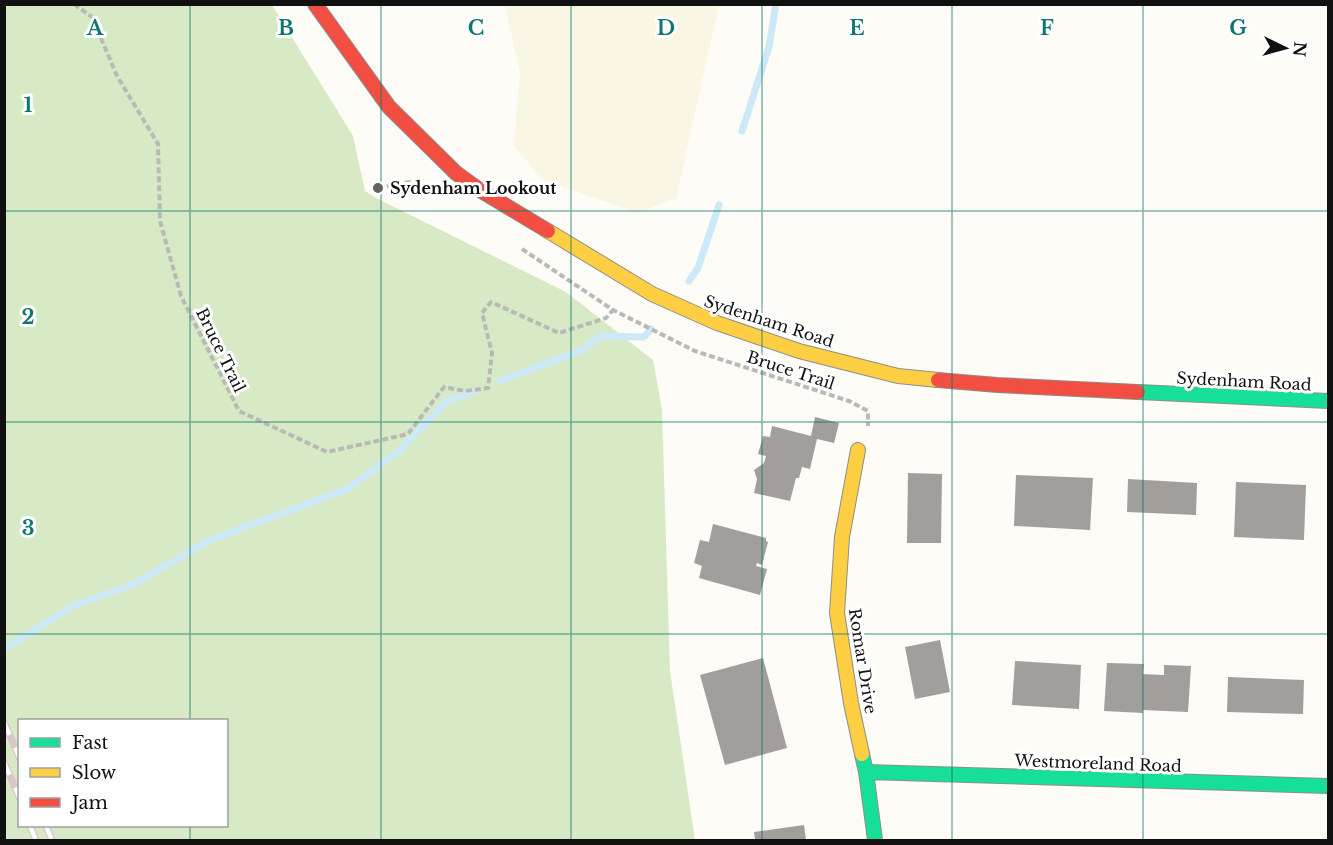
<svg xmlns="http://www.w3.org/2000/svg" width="1333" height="845" viewBox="0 0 1333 845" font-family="'Libre Baskerville',serif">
  <rect width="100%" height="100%" fill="#fdfcf7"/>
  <path fill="#f9f7e4" d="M505,5H719L676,198L638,213L541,179L514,145L520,73Z"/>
  <path fill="#d8eac5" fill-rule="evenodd" d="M5,4L272,5L353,136L365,191L376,198L566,292L653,360L662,409L670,671L695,840H5ZM20,720H226V826H20Z"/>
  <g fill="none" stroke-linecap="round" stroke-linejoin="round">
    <path stroke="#cde8f7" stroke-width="7" d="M742,131L769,47L776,4
      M689,281L698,268L719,205
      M500,381L582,350L600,336L644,337L651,329
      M4,649L73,606L134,584L208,541L347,489L398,452L447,401L476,391"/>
  </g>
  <path fill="#a19f9c" d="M815,417L839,423L834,443L817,439L810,469L802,467L799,478H796L790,501L754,493L757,479L754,470L764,463L766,456L758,454L763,436L770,437L772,426L811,436Z
    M908,473L942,474L941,543H907Z
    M1016,475L1093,478L1090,530L1014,526Z
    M1128,479L1197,483L1196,515L1127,512Z
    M1236,482L1306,485L1304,540L1234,537Z
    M713,524L766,538V541L768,542L762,565L757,563L756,566L767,569L760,595L699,578L702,566L694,563L700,540L709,542Z
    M940,640L950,692L915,699L905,647Z
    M763,658L787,748L725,765L700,675Z
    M1015,661L1081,665L1079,709L1012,705Z
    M1107,663L1144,664L1143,674L1164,675V665L1191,666L1188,712L1143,710V713L1104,711Z
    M1228,677L1304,680L1303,714L1227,712Z
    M804,825L806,840H755L754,832Z"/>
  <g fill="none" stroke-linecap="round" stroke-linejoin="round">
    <g stroke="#8e8d8b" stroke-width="16">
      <path id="fast" d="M1138,392L1328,401
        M862,754L866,772L875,840
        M866,772L1328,786"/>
    </g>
    <g stroke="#8e8d8b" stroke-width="16">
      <path id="slow" d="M548,231L652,294L717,323L799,351L898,376L938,380
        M858,450L842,537L837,613L851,703L862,754"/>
    </g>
    <g stroke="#8e8d8b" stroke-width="16">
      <path id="jam" d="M315,4L389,107L456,173L478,189L548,231
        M938,380L997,385L1138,392"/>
    </g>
    <path stroke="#b9b9b8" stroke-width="4" stroke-dasharray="6 3" stroke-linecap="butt" d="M74,4L92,17L117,76L158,144L160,221L181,296L239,411L327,452L408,434L444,387L465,391L488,388L492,353L482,313L491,302L559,333L606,318L613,310
      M378,188L410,182L437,194
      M522,249L613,310L695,351L849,401L868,411V426"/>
    <use href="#fast" stroke="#16e098" stroke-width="14"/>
    <use href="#slow" stroke="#ffcf43" stroke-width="14"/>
    <use href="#jam" stroke="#f24e42" stroke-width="14"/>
    <g stroke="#d9c6c7" stroke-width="7">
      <path id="rail" d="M4,722L20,759
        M4,762L20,799
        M30,826L36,840
        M46,826L52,840"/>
    </g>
    <use href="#rail" stroke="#fff" stroke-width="4.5" stroke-dasharray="14" stroke-linecap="butt"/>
  </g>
  <path fill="none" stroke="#0f766e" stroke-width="1.5" stroke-opacity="0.55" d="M190,4V720M381,4V840M571,4V840M762,4V840M952,4V840M1143,4V840M4,211H1328M4,422H1328M4,634H1328M190,826V840"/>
  <circle fill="#646362" stroke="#fff" stroke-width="2" cx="378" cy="188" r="6"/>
  <g text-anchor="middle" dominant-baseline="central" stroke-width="6" stroke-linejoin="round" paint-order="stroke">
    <g font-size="16" font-weight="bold" fill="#111" stroke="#fff" text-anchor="start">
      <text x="390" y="188">Sydenham Lookout</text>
    </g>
    <g font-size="16" fill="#111" stroke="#fff">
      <text transform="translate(769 321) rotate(18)">Sydenham Road</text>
      <text transform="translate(221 350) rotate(64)">Bruce Trail</text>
      <text transform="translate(791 370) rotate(18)">Bruce Trail</text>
      <text transform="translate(1244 381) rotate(3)">Sydenham Road</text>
      <text transform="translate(863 661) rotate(81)">Romar Drive</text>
      <text transform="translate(1098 763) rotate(2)">Westmoreland Road</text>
    </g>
  </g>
  <g font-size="20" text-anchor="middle" font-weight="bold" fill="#0f766e" stroke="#fff" stroke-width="6" stroke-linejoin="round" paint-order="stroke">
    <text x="95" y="35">A</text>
    <text x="286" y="35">B</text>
    <text x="476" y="35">C</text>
    <text x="666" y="35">D</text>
    <text x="857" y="35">E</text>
    <text x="1047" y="35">F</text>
    <text x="1238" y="35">G</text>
    <text x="28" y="112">1</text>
    <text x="28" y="324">2</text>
    <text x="28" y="535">3</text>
  </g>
  <rect width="1333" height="845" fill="none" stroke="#111111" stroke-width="12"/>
  <rect x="18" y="719" width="210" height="108" fill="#ffffff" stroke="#a0a0a0" stroke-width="1.5"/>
  <rect x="30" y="738" width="30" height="9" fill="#16e098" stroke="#a0a0a0" stroke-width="1.5"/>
  <text x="72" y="749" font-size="18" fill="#111111">Fast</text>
  <rect x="30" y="768" width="30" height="9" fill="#ffcf43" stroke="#a0a0a0" stroke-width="1.5"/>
  <text x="72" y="779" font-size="18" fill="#111111">Slow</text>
  <rect x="30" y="798" width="30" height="9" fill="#f24e42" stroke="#a0a0a0" stroke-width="1.5"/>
  <text x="72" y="809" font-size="18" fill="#111111">Jam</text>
  <g transform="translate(1285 48) rotate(95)" stroke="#ffffff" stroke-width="4.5" paint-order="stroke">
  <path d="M0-4.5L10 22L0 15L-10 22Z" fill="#111111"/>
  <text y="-9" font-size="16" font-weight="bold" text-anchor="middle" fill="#111111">N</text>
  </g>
</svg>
